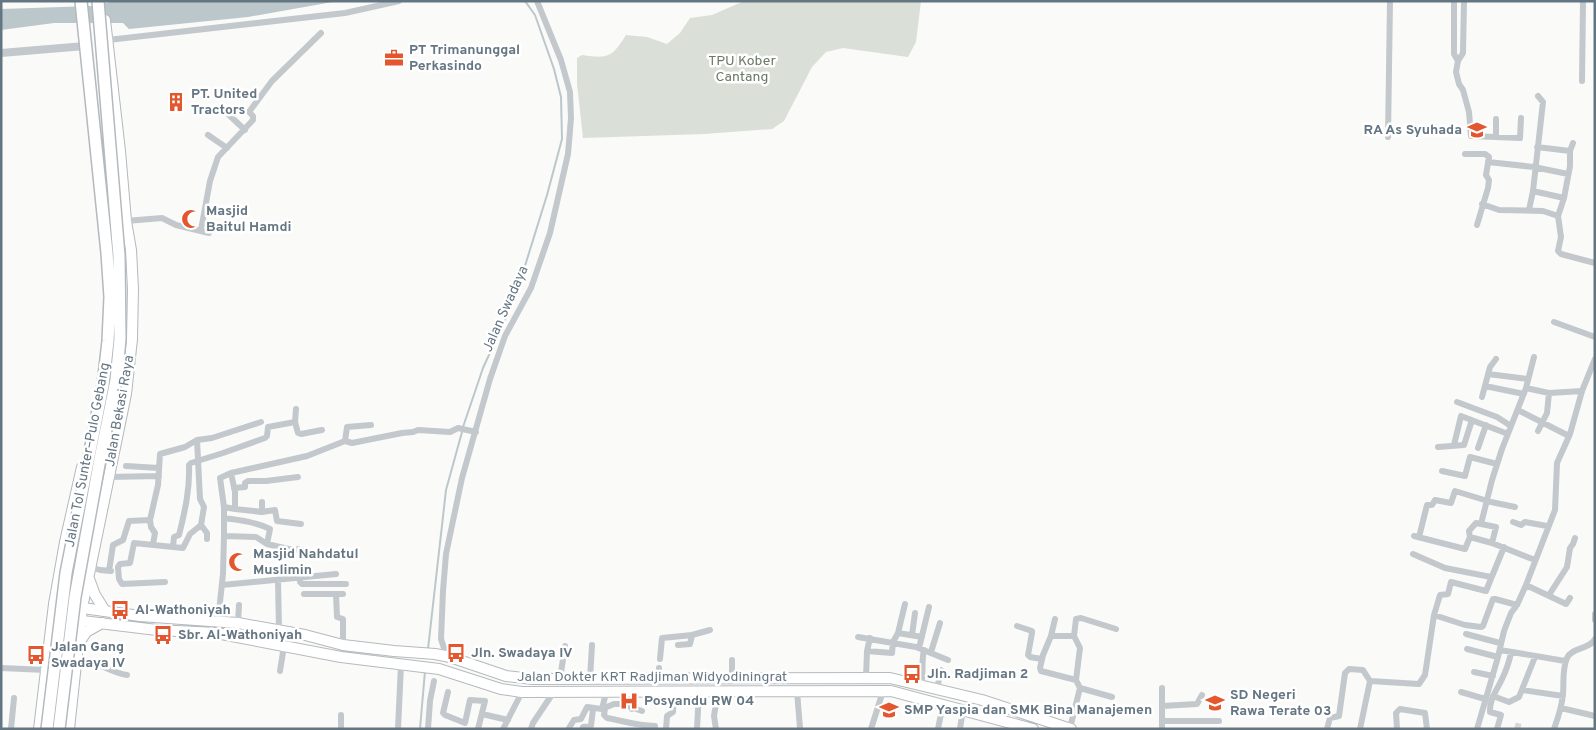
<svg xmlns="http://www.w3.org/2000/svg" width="1596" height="730" viewBox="0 0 1596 730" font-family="Overpass,sans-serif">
  <rect width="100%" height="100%" fill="#fafaf8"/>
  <path fill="#dadfd7" d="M744,1H921L916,42L908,57L843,48L826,52L812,67L784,121L772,129L704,134L583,138L577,84V58L582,55C609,59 612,57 626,35L647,37L667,44L680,33L690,18L712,15Z"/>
  <path fill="#bbc7cb" d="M114,1H338L248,17L129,29L123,23H54L1,30V9L92,6Z"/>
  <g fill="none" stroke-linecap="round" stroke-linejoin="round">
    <path stroke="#bbc7cb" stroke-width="2" d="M463,427L483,368L515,298L547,195L562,139L561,97L554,69L535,15L525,1
      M428,649L446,490L462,432
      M420,729L425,671"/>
    <path stroke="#d5d9db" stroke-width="6" stroke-dasharray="6 3" stroke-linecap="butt" d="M1517,729L1519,722"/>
    <g stroke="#b5babe" stroke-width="12">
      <path id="primary" d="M54,604L140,616L238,623L305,635L343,645L394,651L435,654L450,657L506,676L533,679L890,678L982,700L1071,729
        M74,620L157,630L216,633L341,657L439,669L501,689L522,692L891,691L1033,729"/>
    </g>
    <g stroke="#b4b9bd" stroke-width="12">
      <path id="trunk" d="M88,576L95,595L105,611
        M79,643L86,632L102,623
        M39,729L54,604L65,542L82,467
        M69,729L82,608L126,394L132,339L133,289L131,250L126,221L120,151L105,20"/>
    </g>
    <path stroke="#c3c8cc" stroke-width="6" d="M1454,1V54L1458,61
      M1464,1L1463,53L1458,61L1456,72L1459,84L1463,90L1469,112L1471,136L1520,138L1521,118
      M108,40L345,13L399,1
      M1582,81L1583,1
      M229,115L245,130
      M1496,119V137
      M208,135L227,148
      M1388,137L1390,1
      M1573,143L1570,151V166L1564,198L1558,216L1561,237L1558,251L1561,254L1595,263
      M1537,147L1570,151
      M1465,154H1485L1489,157L1486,175L1489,180L1488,188L1477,225
      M1488,162L1534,167L1568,174
      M1533,191L1564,198
      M1482,204L1499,210L1543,211L1558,216
      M1529,210L1533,191L1543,102L1538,96
      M126,221L162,218L176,225L209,233
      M201,230L210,181L218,157L253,120V116L249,112L272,81L321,33
      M1554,322L1595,337
      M1488,374L1528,379
      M1485,386L1524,394
      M1526,388L1549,393L1582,391
      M1482,397L1490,367L1496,359
      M1457,402L1497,417L1511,426
      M296,409L295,422L298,433L301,434L322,430
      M1518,410L1569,436
      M1538,431L1547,413L1549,393
      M197,440L200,499L204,507L201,525L207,533V539
      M345,441L347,427L371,425
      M1454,445L1461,416L1508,434
      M1438,447L1464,445L1472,420
      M1478,448L1486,425
      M126,466L159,468
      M1442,471L1465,476L1470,457L1497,464
      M108,477L159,476
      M234,488L245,487V483L248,481H266L298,477
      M262,502V512
      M224,507L235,509V492L231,473
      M235,509L262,512L275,510L277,521L301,524
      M224,518C240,520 255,522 270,529L267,544L256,537L224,536
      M1513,522L1521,525L1525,522L1547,526
      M1481,524L1492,480L1502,449L1526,388L1534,357
      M1414,536L1465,549L1470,537L1469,531L1476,523L1496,527L1492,543
      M1419,537L1427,505H1432L1435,500L1451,503L1455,491L1491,502L1515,507
      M1470,537L1492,543L1535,560
      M153,544L155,533L151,527L150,520L158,485L160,454L185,447L197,440L212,438L261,422
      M267,544L293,550L299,549
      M173,547L174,537L179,535C185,511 190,489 189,465L191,463L223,453L265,438L267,436L268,427L295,422
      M1413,554L1445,568L1491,577
      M90,567L100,570L111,571
      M109,571L113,545L123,540L129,521L150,520
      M300,576V582L302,584H346
      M278,580L279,630
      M165,582L122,584L119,579L118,567L120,564L130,563L134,543L183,548L190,534L201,525
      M222,585L336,574
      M1526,585L1566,604L1570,598
      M304,594H343
      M336,594L337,617L343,619V645
      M1549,595L1567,567L1570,548L1573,544L1575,538
      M1595,614V620
      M1434,615L1465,625L1481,627L1483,626L1493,599H1495L1517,605
      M218,621L223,574L224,536V507L220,478L231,473L307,456L345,441L352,443L402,433L413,432L418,430L450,432L458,428L476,432
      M238,623L239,605
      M1017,626L1032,631V633L1028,655L1030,657L1042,659
      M898,633L922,637
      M1466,634L1500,643
      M912,635L915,613
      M1051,636L1055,619
      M1074,636H1051L1043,655L1040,668L1041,671L1076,680
      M858,637L916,647L948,660
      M678,645L690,644L692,635
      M919,648L929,607
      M1467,649L1498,657
      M1500,650L1565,661
      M867,651L892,653L893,642L898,633L905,604
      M931,652L940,623
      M450,656L444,648L441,639L443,591L446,554L462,478L490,379L505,336L531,288L550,233L568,154L571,118L570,92L561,60L537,1
      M75,659C95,659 108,672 127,675
      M660,659L662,638L692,635L710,630
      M1,668L46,670
      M280,671L284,646
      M1474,672L1493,676
      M732,678V660
      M866,678L867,651L870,638
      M560,679L565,646
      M590,679L592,645
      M658,679L659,668
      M1370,681L1419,684L1425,675L1434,615L1440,595L1448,594L1451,582L1486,591L1504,547
      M921,685C924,673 921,662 924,650
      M1080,688L1112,697
      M937,689L941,670
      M1522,690L1563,696
      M797,691L800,728
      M448,692L443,713L445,715L465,723L470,700L485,701L478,729
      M1461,692L1485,699
      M1493,696L1509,702L1519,697L1535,657
      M1162,706L1197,704L1202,695
      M1561,708L1595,716
      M602,709L606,693
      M605,709L604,715L607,718C624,721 637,726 655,726
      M632,709L634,692
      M482,714L508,720
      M1162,721H1219
      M569,728L574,720L581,719L587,707L602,709L614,704H622L642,711
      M1070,728L1080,688L1076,680L1080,648L1074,636L1076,619L1081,618L1116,629
      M11,729L14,698
      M341,729V715
      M398,729L401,665
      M428,729L430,701L434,681
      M503,729L522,692
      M531,729L533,723L553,693
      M582,729L583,727L591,726L593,709
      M666,729L667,716L673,712L674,691
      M697,729L699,691
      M716,729L714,716L718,691
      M871,729L883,691
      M938,729L943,704
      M960,729L963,709
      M1162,729V688
      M1327,729L1330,718L1339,716L1345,673L1349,669L1363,670L1370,681L1360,729
      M1397,729L1396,713L1400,709L1425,713L1427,729
      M1477,729L1498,657L1504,631L1511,613L1517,605L1526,585L1555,510L1557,463L1570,434L1582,391L1595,359
      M1497,729L1501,715L1490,712C1489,700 1497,690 1502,679C1506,671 1509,662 1511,653
      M1554,729C1558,718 1562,706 1563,694C1564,683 1562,669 1567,658C1572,647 1589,650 1595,639"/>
    <path stroke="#c3c8cc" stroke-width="8" d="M1,53L85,46"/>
    <use href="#primary" stroke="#fff" stroke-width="10"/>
    <use href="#trunk" stroke="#fff" stroke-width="10"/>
    <g stroke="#b4b9bd" stroke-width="14" stroke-linecap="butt">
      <path id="motorway-bridge" d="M47,729L66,573L103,385L108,341L110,297L107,253L81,1
        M59,729L75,597L100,459L116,380L120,339L119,256L98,1"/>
    </g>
    <use href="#motorway-bridge" stroke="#fff" stroke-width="11"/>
  </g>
  <defs>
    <g id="office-bare" transform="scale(1.5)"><path d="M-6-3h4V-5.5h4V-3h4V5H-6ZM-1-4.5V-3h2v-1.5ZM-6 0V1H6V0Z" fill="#e4572e" stroke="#fff" stroke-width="2.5" paint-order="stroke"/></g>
    <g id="building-bare" transform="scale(1.5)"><path d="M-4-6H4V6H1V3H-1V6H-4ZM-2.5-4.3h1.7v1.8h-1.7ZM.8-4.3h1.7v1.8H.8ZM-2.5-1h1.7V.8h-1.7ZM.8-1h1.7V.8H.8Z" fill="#e4572e" stroke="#fff" stroke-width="2.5" paint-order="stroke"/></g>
    <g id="school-bare" transform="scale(1.5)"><path d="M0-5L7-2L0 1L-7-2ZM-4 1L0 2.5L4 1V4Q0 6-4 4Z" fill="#e4572e" stroke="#fff" stroke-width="2.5" paint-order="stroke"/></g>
    <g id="mosque-bare" transform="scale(1.5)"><path d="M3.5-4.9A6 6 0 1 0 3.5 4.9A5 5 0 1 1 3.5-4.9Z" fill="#e4572e" stroke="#fff" stroke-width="2.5" paint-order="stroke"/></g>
    <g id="bus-bare" transform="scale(1.5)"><path d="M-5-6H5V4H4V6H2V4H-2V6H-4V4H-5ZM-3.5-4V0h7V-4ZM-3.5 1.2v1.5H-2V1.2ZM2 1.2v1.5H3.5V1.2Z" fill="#e4572e" stroke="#fff" stroke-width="2.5" paint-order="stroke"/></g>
    <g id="hospital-bare" transform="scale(1.5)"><path d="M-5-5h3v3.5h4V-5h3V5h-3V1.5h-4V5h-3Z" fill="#e4572e" stroke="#fff" stroke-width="2.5" paint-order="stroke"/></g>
  </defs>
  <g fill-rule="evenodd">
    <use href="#office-bare" x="394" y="58"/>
    <use href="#building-bare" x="176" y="102"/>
    <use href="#school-bare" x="1477" y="130"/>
    <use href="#mosque-bare" x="191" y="219"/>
    <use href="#mosque-bare" x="238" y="562"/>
    <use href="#bus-bare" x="120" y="610"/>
    <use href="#bus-bare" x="163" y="635"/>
    <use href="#bus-bare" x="456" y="653"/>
    <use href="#bus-bare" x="36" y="655"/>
    <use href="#bus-bare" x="912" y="674"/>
    <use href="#hospital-bare" x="629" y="701"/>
    <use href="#school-bare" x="1215" y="703"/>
    <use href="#school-bare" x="889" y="710"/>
  </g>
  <g text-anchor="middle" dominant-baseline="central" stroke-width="5" stroke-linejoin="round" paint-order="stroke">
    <g font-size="14" font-weight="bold" fill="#657683" stroke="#fff" text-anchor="start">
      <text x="409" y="50">PT Trimanunggal<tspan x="409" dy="16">Perkasindo</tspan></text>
      <text x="191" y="94">PT. United<tspan x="191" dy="16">Tractors</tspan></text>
      <text x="1462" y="130" text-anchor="end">RA As Syuhada</text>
      <text x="206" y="211">Masjid<tspan x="206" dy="16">Baitul Hamdi</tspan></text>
      <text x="253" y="554">Masjid Nahdatul<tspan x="253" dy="16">Muslimin</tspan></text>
      <text x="135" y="610">Al-Wathoniyah</text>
      <text x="178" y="635">Sbr. Al-Wathoniyah</text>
      <text x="51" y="647">Jalan Gang<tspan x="51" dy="16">Swadaya IV</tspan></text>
      <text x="471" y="653">Jln. Swadaya IV</text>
      <text x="927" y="674">Jln. Radjiman 2</text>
      <text x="1230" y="695">SD Negeri<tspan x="1230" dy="16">Rawa Terate 03</tspan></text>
      <text x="644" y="701">Posyandu RW 04</text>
      <text x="904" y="710">SMP Yaspia dan SMK Bina Manajemen</text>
    </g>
    <g font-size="14" fill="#687a64" stroke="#fff">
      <text x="742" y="61">TPU Kober<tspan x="742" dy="16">Cantang</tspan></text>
    </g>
    <g font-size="14" fill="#657683" stroke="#fff">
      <text transform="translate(506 309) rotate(-66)">Jalan Swadaya</text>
      <text transform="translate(120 411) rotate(-80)">Jalan Bekasi Raya</text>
      <text transform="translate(88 455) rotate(-79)">Jalan Tol Sunter–Pulo Gebang</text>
      <text x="652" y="677">Jalan Dokter KRT Radjiman Widyodiningrat</text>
    </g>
  </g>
  <rect width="1596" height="730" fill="none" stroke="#657683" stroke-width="5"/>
</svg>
